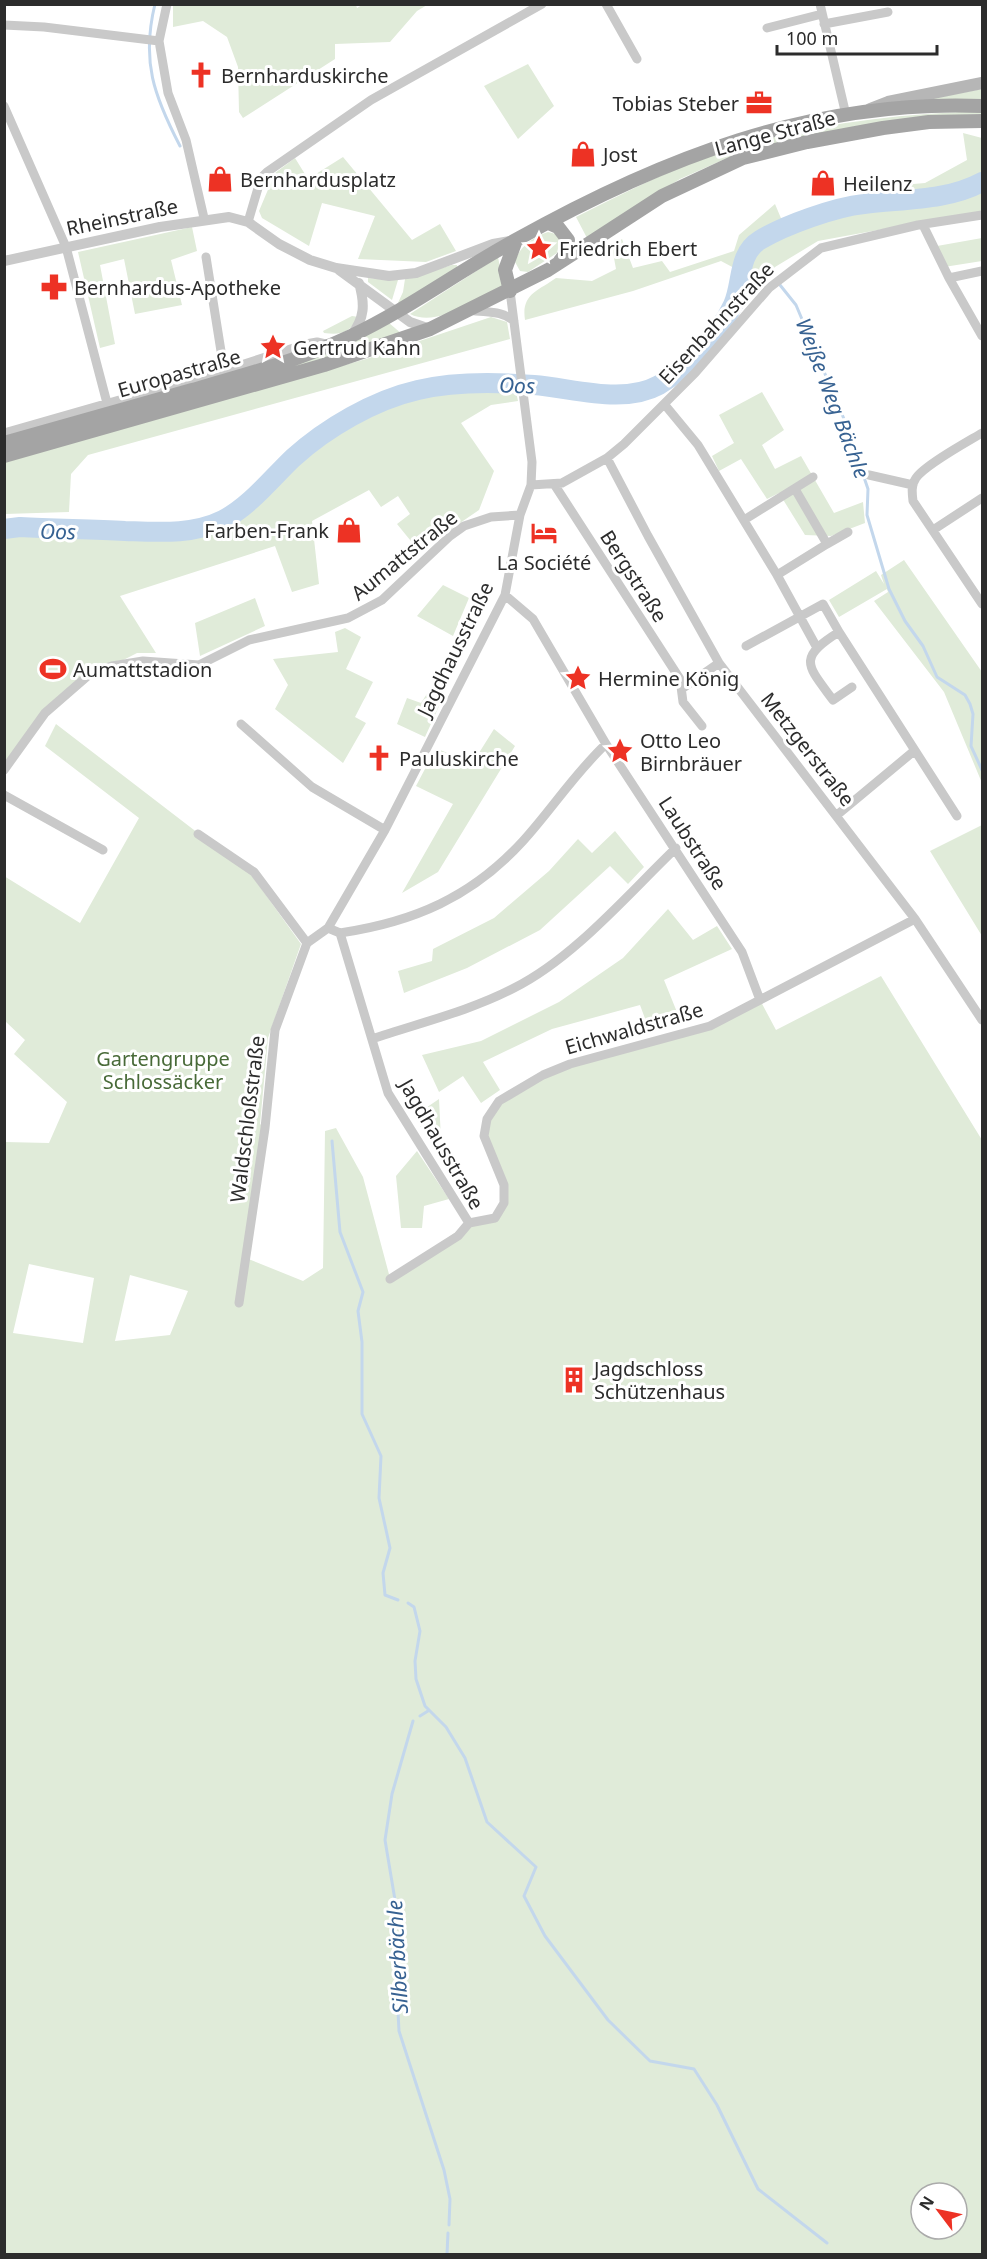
<svg xmlns="http://www.w3.org/2000/svg" width="987" height="2259" viewBox="0 0 987 2259" font-family="'Noto Sans',sans-serif">
  <rect width="100%" height="100%" fill="#fff"/>
  <path fill="#e0ebd9" fill-rule="evenodd" d="M356,5L357,8L362,5H427L417,11L390,42L335,44V59L243,118L239,112L238,67L227,37L203,21L173,27V5Z
    M528,64L554,106L518,139L484,86Z
    M982,89V101L923,100Z
    M982,111V114L913,118L799,137L743,151L680,179L587,238L576,217C616,197 655,177 696,161C787,127 886,114 982,111Z
    M963,133L982,138V211L818,241L775,267L752,291L736,269L721,261L633,291L525,320C521,294 538,291 556,278L592,281L616,269L612,247L622,239L633,268L662,261L670,272L734,251L739,235L775,204L783,223L890,186L925,183L967,160Z
    M343,157L412,240L440,224L456,251L426,262L358,259L375,216L322,203L309,246L262,218L259,211L275,173L295,158L308,179Z
    M192,227L197,251L171,260L182,305L135,314L124,259L100,265L115,344L100,348L78,252Z
    M548,232L556,234L560,240L557,253L528,272L520,271L515,262C518,247 535,236 548,232Z
    M982,238V261L944,267L937,246Z
    M498,257L503,283L501,287C477,299 437,328 410,314Z
    M452,265H457V268L397,305L403,292L405,279Z
    M368,278L398,280L392,300L368,282Z
    M352,316L359,317C349,333 342,335 324,333L323,331Z
    M491,317L507,322L510,339L88,455L71,474L69,512L5,514L4,462L366,359Z
    M389,323L402,334L362,348L237,383Z
    M515,387L518,401L491,405L461,423L494,471L479,510L419,551L397,524L410,514L398,496L381,507L369,490L312,521L319,584L292,592L275,546L120,596L156,653H137L71,687L5,770V534L22,532C85,535 172,549 230,523C259,509 282,479 306,458C373,399 429,391 515,387Z
    M762,392L784,430L762,445L775,469L801,456L834,513L863,502L865,523L831,536L805,535L779,493L767,499L741,459L719,471L712,456L734,443L719,415Z
    M904,560L982,672V783L944,692L874,601L888,592L887,589L839,617L829,600L876,571L884,584L881,575Z
    M443,585L469,598L453,636L417,616Z
    M255,598L265,626L200,656L195,623Z
    M345,628L361,637L346,669L373,682L355,717L366,723L343,763L275,709L288,685L273,659L338,652L335,632Z
    M432,686L445,693L425,737L397,724L407,698L421,703Z
    M56,724L250,873L301,944L268,1038L260,1124L265,1128L246,1258L303,1281L323,1268L325,1131L336,1128L363,1177L390,1278L469,1223L495,1218C514,1188 496,1166 484,1136L499,1101L543,1075L710,1026L760,1000L776,1030L881,976L982,1140V2254H5V1142L49,1143L67,1102L14,1054L25,1040L5,1021L4,876L80,923L139,818L45,746ZM29,1264L94,1278L83,1343L13,1333ZM130,1275L188,1291L170,1335L115,1341ZM921,2193H957V2229H921Z
    M494,729L515,746L438,872L402,893L453,804L416,786L436,748L472,764Z
    M982,825V936L930,851Z
    M615,831L644,867L628,884L610,866L540,930L467,968L404,993L398,971L432,961L433,949L494,918L549,871L578,839L592,853Z
    M668,909L693,940L717,926L732,949L664,980L681,1022L650,1032L640,1005L552,1029L483,1062L500,1090L481,1103L463,1076L439,1092L422,1055L481,1041L559,1002L623,958Z
    M439,1099L442,1160L414,1116Z
    M417,1151L449,1199L424,1206L422,1228H401L396,1176Z"/>
  <g fill="none" stroke-linecap="round" stroke-linejoin="round">
    <path stroke="#c3d7ec" stroke-width="3" d="M155,4C141,61 154,96 180,146
      M780,285L796,305L844,419L868,489L867,515L889,589L905,621L923,646L937,677L965,695L970,704L973,714L971,746L982,770
      M332,1141L340,1232L363,1292L358,1311L362,1342V1414L381,1456L379,1498L390,1548L383,1573L385,1595L398,1600
      M408,1603L414,1607L420,1631L415,1661L416,1679L425,1706L446,1727L465,1758L487,1822L536,1867L524,1896L545,1936L608,2020L650,2061L694,2069L717,2105L758,2189L827,2243
      M420,1716L428,1711
      M413,1721L392,1794L385,1840L396,1906L394,1935L399,2031L444,2170L450,2199L449,2225
      M447,2254L448,2233"/>
    <path stroke="#c3d7ec" stroke-width="20" d="M4,529L20,527C55,529 90,529 125,531C157,532 193,535 223,520C250,506 271,479 293,458C326,428 374,400 418,390C455,381 497,382 534,385C573,388 623,405 659,385C687,368 719,335 733,305C743,283 737,254 760,240C785,225 835,207 864,204C903,199 947,201 982,182"/>
    <path stroke="#c9c9c9" stroke-width="9" d="M167,4L159,41L168,93L186,140L204,218
      M606,4L637,59
      M820,4L846,115
      M824,24L888,12
      M4,25L44,27L159,41
      M767,28L822,14
      M4,106L66,247L107,403
      M248,222L261,178L267,172L371,100L542,4
      M923,225L949,278L982,336
      M206,257L224,370
      M949,278L982,271
      M470,310C486,313 501,310 514,321
      M665,405L698,445L777,575L816,646
      M4,433L238,366L306,344L317,342L330,345
      M982,433C967,442 925,465 916,478C911,485 912,493 913,501L982,604
      M607,458L648,536L719,663L915,919L982,1020
      M869,475L913,485
      M554,484L680,679L683,702L702,726
      M531,485L562,483L607,458L624,444L695,373L769,288L821,248L918,225L982,215
      M744,520L813,477
      M933,530L982,498
      M827,544L848,532
      M777,575L827,544L795,489
      M505,595L533,619L606,744L742,952L760,1000
      M839,632L957,816
      M746,646L823,604L839,632C797,658 807,665 833,700L852,687
      M683,688L719,663
      M241,724L312,787L385,830
      M4,770L45,713L91,673L112,666L143,661L199,665L249,640L348,618L382,600L450,536L464,526L491,517L520,515
      M4,795L103,850
      M837,815L914,751
      M198,834L254,872L307,943L328,928
      M340,933C414,922 472,897 523,841C552,809 575,773 606,744
      M372,1039C419,1023 470,1011 514,988C574,958 628,894 676,848
      M469,1223L388,1093L340,933L328,928L385,830L505,595L520,515L531,485L532,462L510,291
      M469,1223L495,1218L504,1203V1185L484,1136L487,1119L499,1101L543,1075L570,1064L710,1026L915,919
      M390,1279L458,1236L469,1223
      M239,1303L265,1128L275,1030L307,943"/>
    <path stroke="#c9c9c9" stroke-width="10" d="M4,261L160,227L229,217L248,222L279,244L310,260L336,268L389,276L416,273L493,244L510,241
      M339,270L410,322L430,329
      M351,336C365,318 365,304 359,283"/>
    <path stroke="#b6b6b6" stroke-width="12" d="M870,109L888,102L982,83"/>
    <path stroke="#a4a4a4" stroke-width="14" d="M549,223L558,227L568,240L566,253L560,261
      M510,291L505,270L516,240
      M4,443C67,425 129,408 192,390C245,375 300,360 351,336C408,309 459,271 514,241C660,159 812,99 982,106
      M4,456L324,365L430,329L548,270L662,196L743,158L807,142L883,128L929,122L982,121"/>
  </g>
  <defs>
    <g id="church-bare" transform="scale(2.07)"><path d="M-1.2-6h2.4v3.5h3.3v2.4h-3.3V6h-2.4V-.1h-3.3v-2.4h3.3Z" fill="#ed3224" stroke="#fff" stroke-width="2.5" paint-order="stroke"/></g>
    <g id="office-bare" transform="scale(2.07)"><path d="M-6-3h4V-5.5h4V-3h4V5H-6ZM-1-4.5V-3h2v-1.5ZM-6 0V1H6V0Z" fill="#ed3224" stroke="#fff" stroke-width="2.5" paint-order="stroke"/></g>
    <g id="shop-bare" transform="scale(2.07)"><path d="M-5-2.5h2.3a2.7 3.5 0 0 1 5.4 0H5L5.5 6h-11ZM-1.5-2.5h3a1.5 2.3 0 0 0-3 0Z" fill="#ed3224" stroke="#fff" stroke-width="2.5" paint-order="stroke"/></g>
    <g id="sight-bare" transform="scale(2.07)"><path d="M0-6L1.8-2.2L6-1.7L2.9 1.2L3.7 5.4L0 3.3L-3.7 5.4L-2.9 1.2L-6-1.7L-1.8-2.2Z" fill="#ed3224" stroke="#fff" stroke-width="2.5" paint-order="stroke"/></g>
    <g id="pharmacy-bare" transform="scale(2.07)"><path d="M-2-6h4v4h4v4h-4v4h-4v-4h-4v-4h4Z" fill="#ed3224" stroke="#fff" stroke-width="2.5" paint-order="stroke"/></g>
    <g id="hotel-bare" transform="scale(2.07)"><path d="M-6-4.5h1.5V1H6V5H4.5V3h-9V5H-6ZM-4 0a1.8 1.8 0 1 1 3.6 0ZM.5 0V-2.5h3Q6-2.5 6 0Z" fill="#ed3224" stroke="#fff" stroke-width="2.5" paint-order="stroke"/></g>
    <g id="stadium-bare" transform="scale(2.07)"><path d="M0-5a6.5 5 0 1 0 0 10a6.5 5 0 1 0 0-10ZM-3.5-1.8h7v3.6h-7Z" fill="#ed3224" stroke="#fff" stroke-width="2.5" paint-order="stroke"/></g>
    <g id="building-bare" transform="scale(2.07)"><path d="M-4-6H4V6H1V3H-1V6H-4ZM-2.5-4.3h1.7v1.8h-1.7ZM.8-4.3h1.7v1.8H.8ZM-2.5-1h1.7V.8h-1.7ZM.8-1h1.7V.8H.8Z" fill="#ed3224" stroke="#fff" stroke-width="2.5" paint-order="stroke"/></g>
  </defs>
  <g fill-rule="evenodd">
    <use href="#church-bare" x="201" y="75"/>
    <use href="#office-bare" x="759" y="103"/>
    <use href="#shop-bare" x="583" y="154"/>
    <use href="#shop-bare" x="220" y="179"/>
    <use href="#shop-bare" x="823" y="183"/>
    <use href="#sight-bare" x="539" y="248"/>
    <use href="#pharmacy-bare" x="54" y="287"/>
    <use href="#sight-bare" x="273" y="347"/>
    <use href="#shop-bare" x="349" y="530"/>
    <use href="#hotel-bare" x="544" y="533"/>
    <use href="#stadium-bare" x="53" y="669"/>
    <use href="#sight-bare" x="578" y="678"/>
    <use href="#sight-bare" x="620" y="751"/>
    <use href="#church-bare" x="379" y="758"/>
    <use href="#building-bare" x="574" y="1380"/>
  </g>
  <g text-anchor="middle" dominant-baseline="central" stroke-width="6" stroke-linejoin="round" paint-order="stroke">
    <g font-size="20" fill="#2c2c2c" stroke="#fff" text-anchor="start">
      <text x="221" y="75">Bernharduskirche</text>
      <text x="739" y="103" text-anchor="end">Tobias Steber</text>
      <text x="603" y="154">Jost</text>
      <text x="240" y="179">Bernhardusplatz</text>
      <text x="843" y="183">Heilenz</text>
      <text x="559" y="248">Friedrich Ebert</text>
      <text x="74" y="287">Bernhardus-Apotheke</text>
      <text x="293" y="347">Gertrud Kahn</text>
      <text x="329" y="530" text-anchor="end">Farben-Frank</text>
      <text x="544" y="562" text-anchor="middle">La Société</text>
      <text x="73" y="669">Aumattstadion</text>
      <text x="598" y="678">Hermine König</text>
      <text x="640" y="740">Otto Leo<tspan x="640" dy="23">Birnbräuer</tspan></text>
      <text x="399" y="758">Pauluskirche</text>
      <text x="594" y="1368">Jagdschloss<tspan x="594" dy="23">Schützenhaus</tspan></text>
    </g>
    <g font-size="20" fill="#2c2c2c" stroke="#fff">
      <text transform="translate(775 133) rotate(-15)">Lange Straße</text>
      <text transform="translate(122 217) rotate(-12)">Rheinstraße</text>
      <text transform="translate(716 323) rotate(-47)">Eisenbahnstraße</text>
      <text transform="translate(179 373) rotate(-16)">Europastraße</text>
      <text transform="translate(404 555) rotate(-39)">Aumattstraße</text>
      <text transform="translate(634 576) rotate(57)">Bergstraße</text>
      <text transform="translate(455 649) rotate(-64)">Jagdhausstraße</text>
      <text transform="translate(808 749) rotate(52)">Metzgerstraße</text>
      <text transform="translate(693 843) rotate(57)">Laubstraße</text>
      <text transform="translate(634 1028) rotate(-16)">Eichwaldstraße</text>
      <text transform="translate(247 1119) rotate(-83)">Waldschloßstraße</text>
      <text transform="translate(442 1144) rotate(60)">Jagdhausstraße</text>
    </g>
    <g font-size="20" fill="#486a38" stroke="#fff">
      <text x="163" y="1058">Gartengruppe<tspan x="163" dy="23">Schlossäcker</tspan></text>
    </g>
    <g font-size="21" font-style="italic" fill="#376292" stroke="#fff">
      <text transform="translate(517 385) rotate(2)">Oos</text>
      <text transform="translate(833 398) rotate(69)">Weiße Weg Bächle</text>
      <text transform="translate(58 531) rotate(1)">Oos</text>
      <text transform="translate(397 1957) rotate(-93)">Silberbächle</text>
    </g>
  </g>
  <rect width="987" height="2259" fill="none" stroke="#2c2c2c" stroke-width="12"/>
  <g transform="translate(939 2211) rotate(302)"><circle r="28" fill="#ffffff" stroke="#ababab" stroke-width="1.5"/>
  <path d="M0-4.5L10 22L0 15L-10 22Z" fill="#ed3224"/>
  <text y="-9" font-size="16" font-weight="bold" text-anchor="middle" fill="#2c2c2c">N</text>
  </g>
  <path d="M777 45v9h160v-9" fill="none" stroke="#2c2c2c" stroke-width="3"/>
  <text x="786" y="45" font-size="18" fill="#2c2c2c" stroke="#ffffff" stroke-width="4.5" paint-order="stroke">100 m</text>
</svg>
